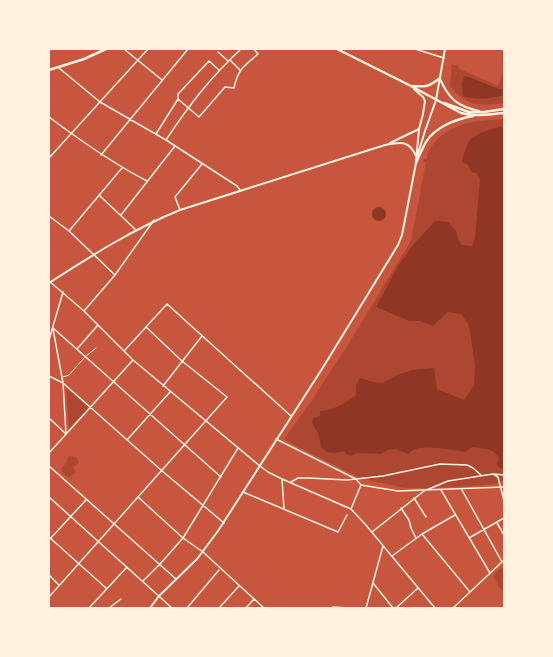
<svg xmlns="http://www.w3.org/2000/svg" width="553" height="657" viewBox="0 0 553 657" font-family="'Source Sans 3',sans-serif">
  <rect width="100%" height="100%" fill="#c8553d"/>
  <path fill="#ae4732" d="M504,52V103C478,106 467,107 450,86L452,64L458,66L460,69L498,86C504,76 503,65 502,53Z
    M504,119V480L495,484L484,485L432,488H405L360,478L300,448L284,439L310,403L349,343L411,241L426,162H423L424,159H426C430,142 447,129 464,124C476,120 491,120 504,119Z
    M66,388L89,408L69,428Z
    M69,456L76,457L79,463L73,467L76,472L69,478L62,472V468L66,463L67,460Z
    M504,566V592L498,586L497,581L494,578V574Z"/>
  <path fill="#8f3625" d="M464,76L469,77L499,89H504V95C488,99 479,100 463,96L462,84Z
    M504,126V468C500,469 498,467 497,464L499,458C493,447 482,449 472,447L465,452C454,450 422,444 413,450C411,451 410,453 408,454L396,449L388,450L380,454L357,453L351,456L346,454L344,451L335,453L327,452L321,447L318,433L312,423L313,418L320,416V411C335,410 344,404 356,395V385L360,378L373,382L383,383L397,375L412,370L434,368L437,389L464,400L474,385L475,366L469,325L461,314L448,312L433,326L420,321H409L376,307L398,266L413,245L435,221L448,222L456,231L458,239L462,245L472,246L475,238L480,179L476,173L471,172L468,165L462,162C464,155 466,144 471,139C480,132 493,128 504,126Z
    M372 214a7 7 0 1 1 14 0a7 7 0 1 1-14 0Z"/>
  <g fill="none" stroke-linecap="round" stroke-linejoin="round">
    <path stroke="#fff3e0" stroke-width="1" d="M63,377L69,375L85,357L96,348"/>
    <path stroke="#fff3e0" stroke-width="1.5" d="M124,49L162,80
      M415,49L444,58
      M218,52L228,61
      M230,60L240,70
      M59,68L100,102L166,140L237,186L240,190
      M178,99L199,117L225,87L234,88C238,69 244,66 258,54L254,49
      M49,117C81,141 112,163 147,181
      M156,134L178,99V94L209,61L219,70
      M166,140C189,105 210,78 241,49
      M101,155L188,49
      M49,158L148,49
      M99,195L136,230
      M180,210L175,197L202,164
      M121,215L175,146
      M49,216L69,231L115,275
      M69,231L122,168
      M49,281L84,311L133,360L260,466L268,472L282,479L351,509L365,524L435,608
      M84,311L115,275L154,220
      M53,328L221,477
      M53,329L63,383L66,434
      M49,340L63,292
      M77,349L98,325
      M125,350L167,304L291,416
      M49,376L63,383L161,470L224,523
      M163,386L202,336
      M49,418L66,434
      M276,439L356,479L361,485L398,491L504,487
      M127,440L170,392
      M49,453L133,360
      M49,466L176,579
      M494,474L504,475
      M282,479L284,509
      M291,482L298,478H308L347,480L383,476L440,464L467,465L473,468L481,475
      M441,490L490,573
      M462,490L502,562
      M243,492L338,532L347,515
      M49,497L172,608
      M138,497L183,538L203,552L264,608
      M414,498L426,517
      M401,508L409,520L411,528L416,538
      M351,509L361,485
      M497,523L504,535
      M372,532L424,491L448,481L493,474L498,477L504,501
      M422,534L470,592
      M49,537L106,588
      M469,538L504,518
      M49,540L86,500
      M392,556L422,534L455,515
      M49,575L59,585
      M143,581L160,564L183,538L238,448
      M373,583L393,608
      M49,597L227,397L182,361L146,327
      M89,608L127,567
      M109,608L121,599
      M187,608L219,570
      M219,608L239,586
      M246,608L254,599
      M332,608L333,607L348,608
      M366,608L383,546
      M396,608L418,588
      M453,608L504,560"/>
    <path stroke="#fff3e0" stroke-width="2" d="M440,79C449,99 457,106 479,111
      M414,89L423,97L425,101L423,114L419,129L416,161
      M390,143L419,129
      M417,157L425,131L436,100L445,49
      M49,283C91,256 133,229 180,210L385,145C401,142 409,140 416,156
      M150,608L159,596L197,559L218,531L322,369L398,245L402,235L416,163"/>
    <path stroke="#fff3e0" stroke-width="2.5" d="M337,49L409,85L461,113C475,117 489,114 504,113
      M49,70L84,59L106,49
      M412,86C426,87 429,87 440,78
      M444,103L469,112H484L504,109
      M416,163C419,156 422,149 426,142C435,127 456,119 473,116"/>
  </g>
  <rect width="553" height="657" fill="none" stroke="#fff3e0" stroke-width="100"/>
</svg>
